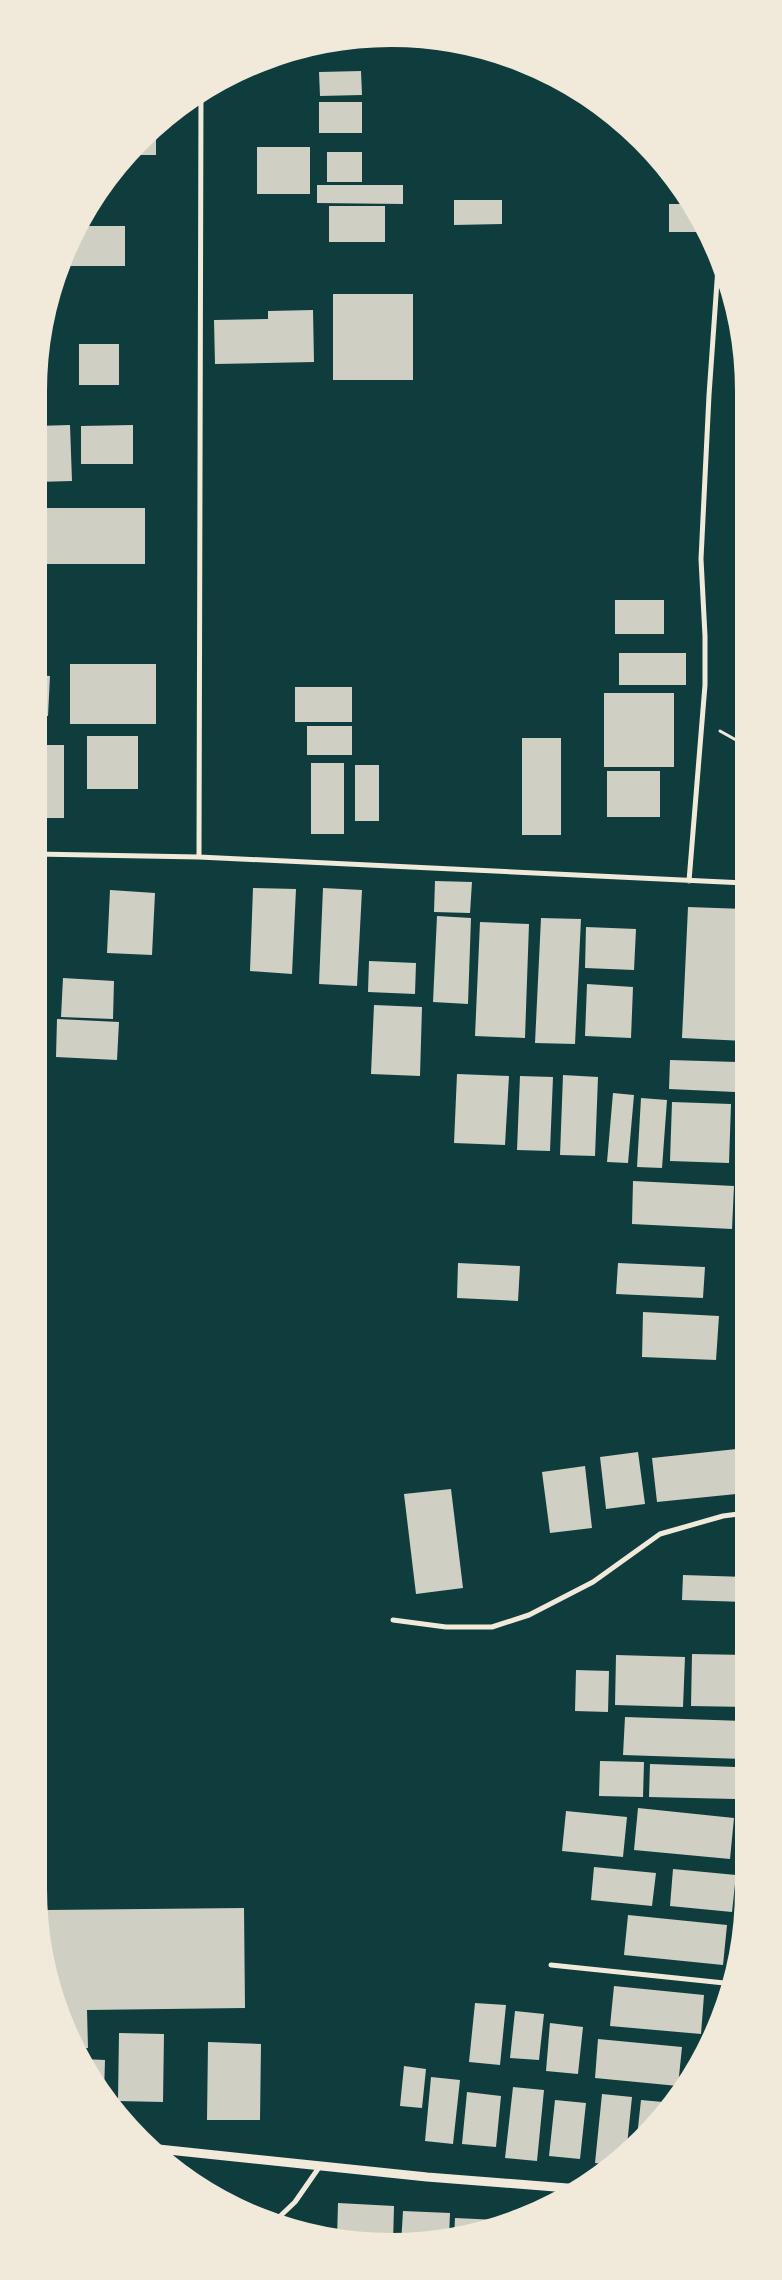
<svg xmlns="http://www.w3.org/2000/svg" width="782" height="2280" viewBox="0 0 782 2280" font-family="Karla,sans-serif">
  <rect width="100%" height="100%" fill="#0f3d3e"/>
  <path fill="#cfcfc3" d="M408,36V41L336,40L344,38Z
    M361,71L362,95L320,96L319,72Z
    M319,102H362V133H319Z
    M156,123V155H126L156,124Z
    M257,147H310V194H257Z
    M327,152H362V182H327Z
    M317,185H403V204L317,203Z
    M454,200H502V224L454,225Z
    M669,204H689L706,232H669Z
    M329,206H385V242H329Z
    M76,226H125V266H59Z
    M333,294H413V380H333Z
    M313,310L314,362L215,364L214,320L268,319V311Z
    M79,344H119V385H79Z
    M70,425L72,481L37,482L36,426Z
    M133,425V464H81V426Z
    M35,508H145V564H35Z
    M615,600H664V634H615Z
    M619,653H686V685H619Z
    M70,664H156V724H70Z
    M35,675L50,676L48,716L35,715Z
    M295,687H352V722H295Z
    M604,693H674V767H604Z
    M307,726H352V755H307Z
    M87,736H138V789H87Z
    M522,738H561V835H522Z
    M35,745H64V818H35Z
    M311,763H344V834H311Z
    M355,765H379V821H355Z
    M607,771H660V817H607Z
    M435,881L472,882L470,913L434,912Z
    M253,888L296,889L292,974L250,971Z
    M323,888L362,890L357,986L319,984Z
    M110,890L155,893L152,955L107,953Z
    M688,907L745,909V1041L682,1038Z
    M437,916L471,918L468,1004L433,1002Z
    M541,918L581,919L575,1044L535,1043Z
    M480,922L529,924L525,1038L475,1036Z
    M586,927L636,929L634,970L585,968Z
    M369,961L416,963L415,994L368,992Z
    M63,978L114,981L113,1019L61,1017Z
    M587,984L633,987L631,1038L585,1036Z
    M374,1005L422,1007L420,1076L371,1074Z
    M57,1019L119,1022L117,1060L56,1057Z
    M670,1060L737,1062L735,1092L669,1089Z
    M457,1074L509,1076L505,1145L454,1143Z
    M563,1075L598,1077L595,1156L560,1155Z
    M520,1076L553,1077L550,1151L517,1150Z
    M613,1093L634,1095L628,1163L607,1162Z
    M641,1098L667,1100L662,1168L637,1167Z
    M672,1102L731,1104L729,1163L670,1161Z
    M633,1181L734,1186L732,1229L632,1224Z
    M458,1263L520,1266L518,1301L457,1298Z
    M618,1263L705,1267L703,1298L616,1294Z
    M643,1312L719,1316L716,1360L642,1357Z
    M746,1448V1493L657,1502L652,1458Z
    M638,1452L645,1504L606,1509L600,1457Z
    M585,1466L592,1528L550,1533L542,1472Z
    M451,1489L463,1588L416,1594L404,1494Z
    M683,1575L746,1577V1602L682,1600Z
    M692,1654L747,1655V1707L691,1706Z
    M616,1655L685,1657L683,1707L615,1705Z
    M576,1670L609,1671L608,1712L575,1711Z
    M625,1717L744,1721L743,1759L623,1755Z
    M600,1761L644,1762L643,1797L599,1796Z
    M650,1764L736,1767L735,1799L649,1797Z
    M638,1808L734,1818L730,1859L634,1850Z
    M566,1811L627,1817L623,1857L562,1851Z
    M594,1867L656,1873L652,1906L591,1900Z
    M673,1869L736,1875L732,1912L670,1906Z
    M244,1908L245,2008L87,2010L88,2048L77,2049L62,2025L45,1968L48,1967L47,1910Z
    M628,1915L727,1925L723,1965L624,1955Z
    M614,1986L704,1995L701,2034L610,2026Z
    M475,2003L506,2005L500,2065L469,2062Z
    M515,2011L544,2014L539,2060L510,2058Z
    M550,2023L583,2027L578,2074L546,2071Z
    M119,2033L164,2034L163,2102L118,2101Z
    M598,2039L682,2047L678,2086L595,2078Z
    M208,2042L261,2044L260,2120H207Z
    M83,2059L105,2060L104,2093Z
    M404,2066L426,2069L422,2108L400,2106Z
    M431,2077L460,2080L453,2144L425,2141Z
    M513,2087L544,2090L537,2161L505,2158Z
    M467,2092L501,2096L496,2147L462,2144Z
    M602,2094L632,2097L626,2155L613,2165L595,2163Z
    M555,2100L586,2103L580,2159L549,2156Z
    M641,2100L674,2103L636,2146Z
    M338,2203L394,2206L393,2244L345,2242L337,2239Z
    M403,2211L450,2213L449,2239L415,2244H401Z
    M455,2218L498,2220V2226L483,2233L454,2238Z"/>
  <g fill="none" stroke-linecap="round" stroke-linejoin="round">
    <path stroke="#f1e9da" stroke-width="3" d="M720,731L745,745"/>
    <path stroke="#f1e9da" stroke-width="5" d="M201,91L199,857L745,883
      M35,854L199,857
      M689,881L705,685V636L701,559L709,395L719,253
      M393,1620L446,1627H492L529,1615L593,1582L660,1534L723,1516L746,1513
      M551,1965L734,1984
      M275,2221L295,2202L320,2166"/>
    <path stroke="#f1e9da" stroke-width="9" d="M149,2148L427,2177L580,2189"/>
  </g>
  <path d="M0 0H782V2280H0ZM391 44H391A347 347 0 0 1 738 391V1889A347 347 0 0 1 391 2236H391A347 347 0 0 1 44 1889V391A347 347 0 0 1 391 44Z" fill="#f1e9da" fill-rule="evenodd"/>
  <path fill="none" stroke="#f1e9da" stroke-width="6" d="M391 44H391A347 347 0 0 1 738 391V1889A347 347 0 0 1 391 2236H391A347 347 0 0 1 44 1889V391A347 347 0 0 1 391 44Z"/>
</svg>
